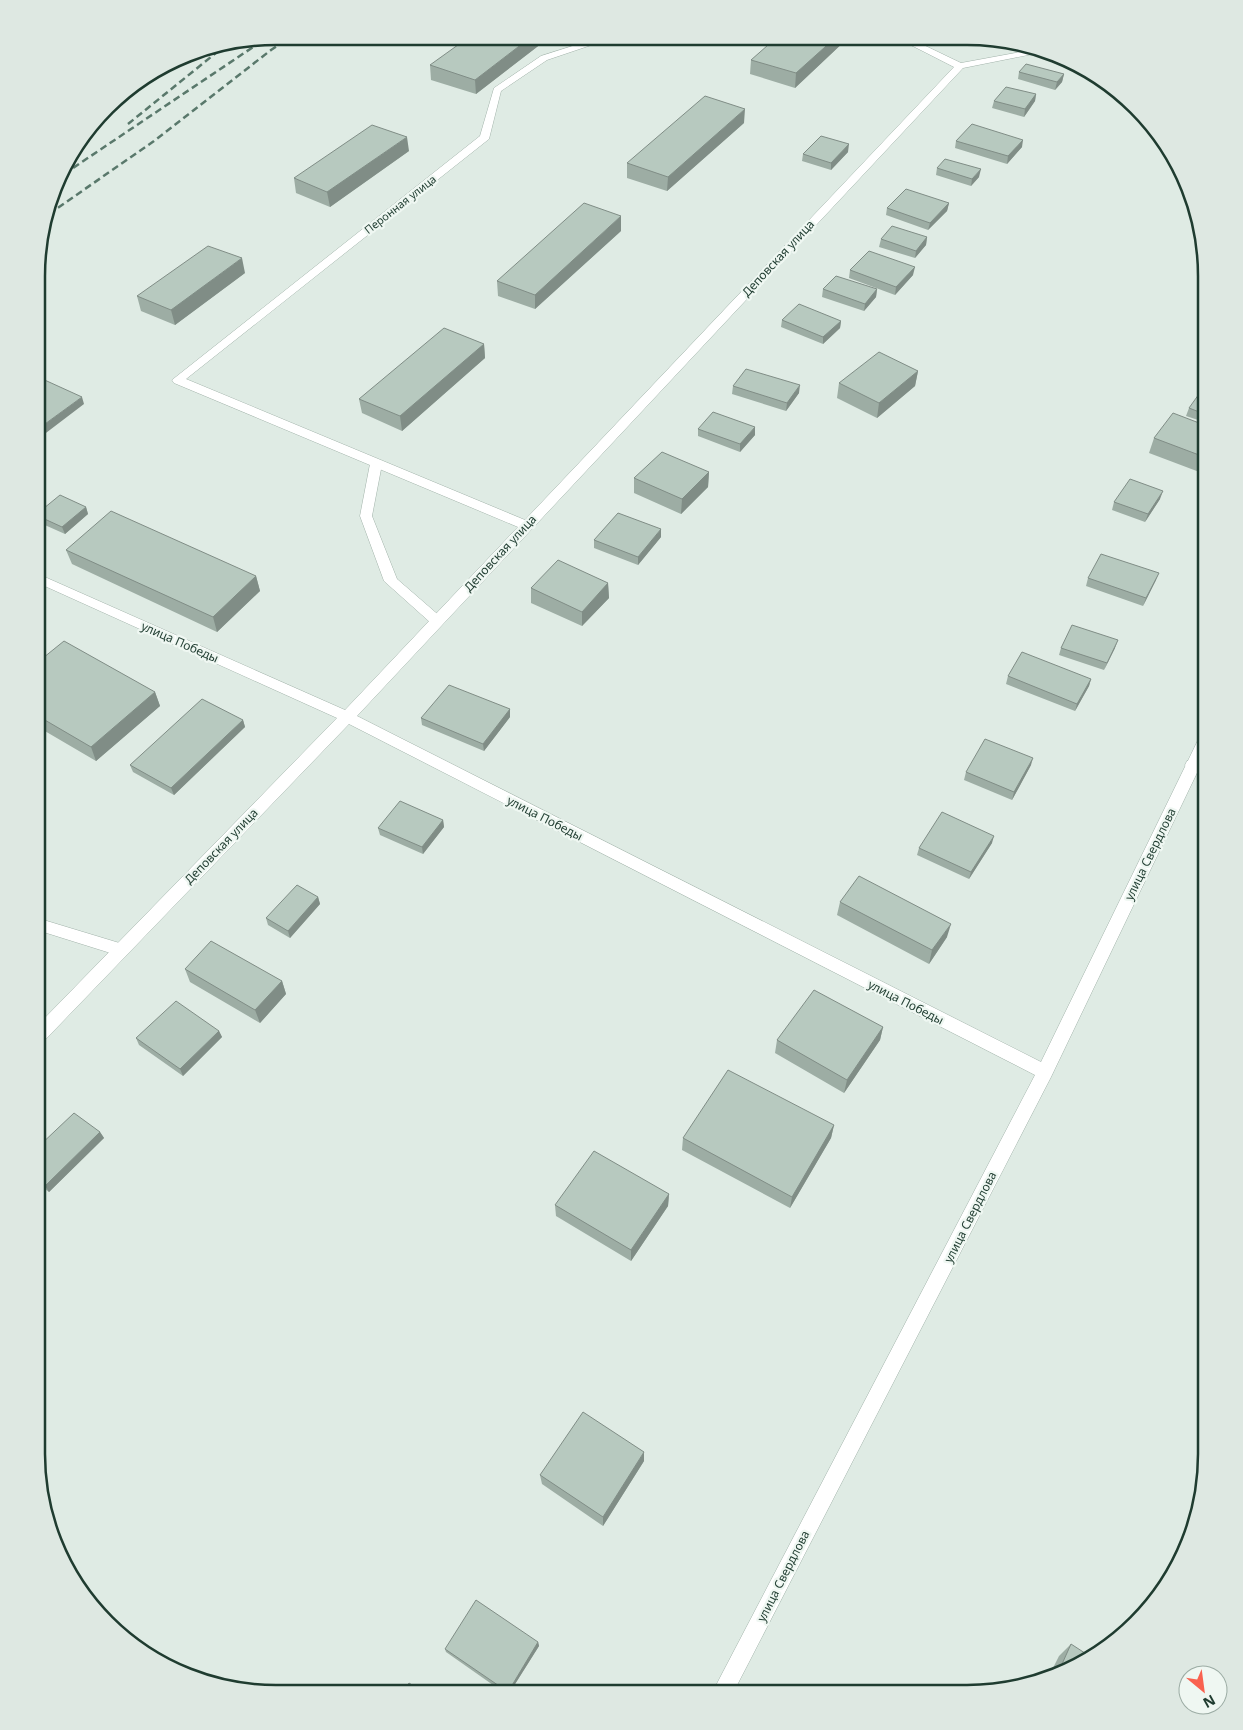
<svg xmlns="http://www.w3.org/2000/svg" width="1243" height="1730" viewBox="0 0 1243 1730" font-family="'Noto Sans',sans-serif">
  <rect width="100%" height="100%" fill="#dfebe4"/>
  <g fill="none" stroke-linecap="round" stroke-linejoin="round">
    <g stroke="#a2b3aa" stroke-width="1">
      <path id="service" d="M376,460L382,464L372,516L397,579L442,618L444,621L442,624H432L384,581L360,516L370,464Z
        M1192,760L1207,765V776L1187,769L1185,765L1187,761Z
        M37,918L126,945L128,950L126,955L120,956L37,930Z"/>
    </g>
    <g stroke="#a2b3aa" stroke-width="1">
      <path id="minor" d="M601,37H615L547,60L501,91L489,139L186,379L525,520L954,67L897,38H909L961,63L1037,49L1048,51L963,68L357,716L1041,1062L1200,736L1202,732L1207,731V752L1051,1077L733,1693H712L1035,1075L349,724L43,1042L37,1044V1026L337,718L38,583V574L345,710L518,527L174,383L172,380L480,136L494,88L541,56Z"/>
    </g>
    <use href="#service" fill="#fff" fill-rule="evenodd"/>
    <use href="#minor" fill="#fff" fill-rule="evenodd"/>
    <path stroke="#59786b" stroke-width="2.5" stroke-dasharray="7 4" stroke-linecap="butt" d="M128,124L227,44
      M64,174L268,37
      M49,214L154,141L271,50L292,36"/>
  </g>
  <path fill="#9dada4" d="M848,38L795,88L750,74L751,60Z
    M546,40L476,94L431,80L430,65Z
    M1019,72L1064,74L1062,82L1055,90L1018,79Z
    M1036,94L1035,101L1024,117L992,108L994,101Z
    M744,123L667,191L627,178V163Z
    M956,141L1022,147L1007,164L955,148Z
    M409,151L330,207L296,193L294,178Z
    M848,152L831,170L802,161L803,154Z
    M937,168L979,177L971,186L936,175Z
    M949,203L947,211L928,230L886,215L887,208Z
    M621,231L535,309L498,296L497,281Z
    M927,237L926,245L915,258L879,247L881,239Z
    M850,270L913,275L895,295L849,278Z
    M245,273L175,325L141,311L137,296Z
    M823,289H877L876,297L864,311L822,297Z
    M782,320L841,321L840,328L823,344L781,327Z
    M484,344L485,358L402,431L362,413L359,399Z
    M918,371L915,386L877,418L837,398L839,383Z
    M733,386L799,393L786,411L732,394Z
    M1207,397V423L1186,416L1189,408Z
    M1207,426V466L1202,473L1149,453L1154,438Z
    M698,429L755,435L740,452L698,436Z
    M709,472L708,487L681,514L634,493V478Z
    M1160,499L1145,522L1112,510L1114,502Z
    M86,507L88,514L65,534L38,522V513Z
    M661,537L638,565L594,548V540Z
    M66,550L256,576L260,591L217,632L72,564Z
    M1088,578L1156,580L1143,606L1086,586Z
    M608,583L609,598L582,626L531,603V588Z
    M1061,648H1115L1104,670L1059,655Z
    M38,662L155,692L160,706L96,761L38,727Z
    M1008,676L1091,679L1089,686L1075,711L1006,684Z
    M510,709V717L484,751L422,725L421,718Z
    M243,720L245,727L174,795L133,772L130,765Z
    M1031,765L1012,800L964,780L966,772Z
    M443,820L444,827L423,854L380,835L378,828Z
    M992,843L969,879L917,855L919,848Z
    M318,897L320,904L290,938L268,925L266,918Z
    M840,902L947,937L929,964L837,915Z
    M185,969L282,981L286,994L260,1023L190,982Z
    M883,1027L880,1040L844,1093L775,1053L777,1040Z
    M219,1031L222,1037L183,1076L139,1045L136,1038Z
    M834,1125L831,1138L790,1208L682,1150L683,1138Z
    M100,1132L104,1138L49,1192L37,1183V1148Z
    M669,1194L668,1206L631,1261L556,1216L555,1205Z
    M644,1461L603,1526L542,1484L540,1475Z
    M538,1642L539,1646L510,1692H503L446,1652L445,1649Z
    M1071,1644L1073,1669L1050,1674L1059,1656Z"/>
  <path fill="#808d86" d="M531,37H546V40L476,94L475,80Z
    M835,38H848L795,88L796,73Z
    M1064,74L1062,82L1055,90L1057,82Z
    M1036,94L1035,101L1024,117L1025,109Z
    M745,109L744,123L667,191L668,177Z
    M407,137L409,151L330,207L327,192Z
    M1023,140L1022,147L1007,164L1008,156Z
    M849,144L848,152L831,170V163Z
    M981,169L979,177L971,186L972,179Z
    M949,203L947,211L928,230L930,223Z
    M621,216V231L535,309V295Z
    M927,237L926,245L915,258L916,251Z
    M242,258L245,273L175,325L171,310Z
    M915,267L913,275L895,295L896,287Z
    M877,289L876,297L864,311L865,304Z
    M841,321L840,328L823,344V337Z
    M484,344L485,358L402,431L400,416Z
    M918,371L915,386L877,418L879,403Z
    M800,385L799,393L786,411L787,403Z
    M82,397L84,404L38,439V429Z
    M755,427V435L740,452V444Z
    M1207,460V466L1202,473Z
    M709,472L708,487L681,514L682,499Z
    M1163,491L1160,499L1145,522L1148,514Z
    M86,507L88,514L65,534L62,527Z
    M661,529V537L638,565V557Z
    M1159,573L1156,580L1143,606L1146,598Z
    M256,576L260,591L217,632L213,617Z
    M608,583L609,598L582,626V612Z
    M1118,640L1115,648L1104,670L1107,663Z
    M1091,679L1089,686L1075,711L1077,704Z
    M155,692L160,706L96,761L91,747Z
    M510,709V717L484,751L483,744Z
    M243,720L245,727L174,795L171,788Z
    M1033,758L1031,765L1012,800L1014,792Z
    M443,820L444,827L423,854L422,847Z
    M994,836L992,843L969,879L971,872Z
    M318,897L320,904L290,938L288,931Z
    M951,924L947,937L929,964L932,950Z
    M282,981L286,994L260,1023L255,1010Z
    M883,1027L880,1040L844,1093L847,1080Z
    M219,1031L222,1037L183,1076L180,1069Z
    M834,1125L831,1138L790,1208L792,1197Z
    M100,1132L104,1138L49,1192L45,1186Z
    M669,1194L668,1206L631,1261V1250Z
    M644,1452V1461L603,1526V1517Z
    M538,1642L539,1646L510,1692H508Z"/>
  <path fill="#b7c9bf" stroke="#808d86" d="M469,37H531L475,80L430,65Z
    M776,38H835L796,73L751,60Z
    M1026,64L1064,74L1057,82L1019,72Z
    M1006,87L1036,94L1025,109L994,101Z
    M705,96L745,109L668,177L627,163Z
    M972,124L1023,140L1008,156L956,141Z
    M372,125L407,137L327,192L294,178Z
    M821,136L849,144L831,163L803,154Z
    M945,159L981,169L972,179L937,168Z
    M906,189L949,203L930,223L887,208Z
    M584,203L621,216L535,295L497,281Z
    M892,226L927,237L916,251L881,239Z
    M208,246L242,258L171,310L137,296Z
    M869,251L915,267L896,287L850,270Z
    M836,276L877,289L865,304L823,289Z
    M799,304L841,321L823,337L782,320Z
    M444,328L484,344L400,416L359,399Z
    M879,352L918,371L879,403L839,383Z
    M746,369L800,385L787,403L733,386Z
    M38,377L82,397L38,429Z
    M1199,394L1207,397V415L1189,408Z
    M713,412L755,427L740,444L698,429Z
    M1173,413L1207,426V458L1154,438Z
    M662,452L709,472L682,499L634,478Z
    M1130,479L1163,491L1148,514L1114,502Z
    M60,495L86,507L62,527L38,516V513Z
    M111,511L256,576L213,617L66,550Z
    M618,513L661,529L638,557L594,540Z
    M1101,554L1159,573L1146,598L1088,578Z
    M558,560L608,583L582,612L531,588Z
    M1072,625L1118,640L1107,663L1061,648Z
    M64,641L155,692L91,747L38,716V662Z
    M1022,652L1091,679L1077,704L1008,676Z
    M449,685L510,709L483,744L421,718Z
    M202,699L243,720L171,788L130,765Z
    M985,739L1033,758L1014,792L966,772Z
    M400,801L443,820L422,847L378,828Z
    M942,812L994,836L971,872L919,848Z
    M859,876L951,924L932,950L840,902Z
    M297,885L318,897L288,931L266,918Z
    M211,941L282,981L255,1010L185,969Z
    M814,990L883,1027L847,1080L777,1040Z
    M176,1001L219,1031L180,1069L136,1038Z
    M728,1070L834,1125L792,1197L683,1138Z
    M74,1113L100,1132L45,1186L37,1180V1148Z
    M594,1151L669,1194L631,1250L555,1205Z
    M583,1412L644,1452L603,1517L540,1475Z
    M476,1600L538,1642L508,1692L445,1649Z
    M1071,1644L1091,1657L1073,1669L1058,1673Z
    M409,1683L423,1692H403Z"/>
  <g text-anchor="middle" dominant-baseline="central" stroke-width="4.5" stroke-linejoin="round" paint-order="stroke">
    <g font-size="11" fill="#1f3c30" stroke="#eff7f2">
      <text transform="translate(400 204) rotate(-38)">Перонная улица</text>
    </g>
    <g font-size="12" fill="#1f3c30" stroke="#eff7f2">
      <text transform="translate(778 258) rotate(-47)">Деповская улица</text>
      <text transform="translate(500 553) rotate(-47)">Деповская улица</text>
      <text transform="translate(180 642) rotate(24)">улица Победы</text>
      <text transform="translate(545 818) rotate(27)">улица Победы</text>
      <text transform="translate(221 846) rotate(-46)">Деповская улица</text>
      <text transform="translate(1150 854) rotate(-64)">улица Свердлова</text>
      <text transform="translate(906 1002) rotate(27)">улица Победы</text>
      <text transform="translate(970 1217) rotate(-63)">улица Свердлова</text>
      <text transform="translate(783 1576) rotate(-63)">улица Свердлова</text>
    </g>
  </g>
  <path d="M0 0H1243V1730H0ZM276 45H967A231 231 0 0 1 1198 276V1454A231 231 0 0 1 967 1685H276A231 231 0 0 1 45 1454V276A231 231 0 0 1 276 45Z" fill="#dee8e2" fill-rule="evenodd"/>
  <path fill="none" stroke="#1f3c30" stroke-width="2.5" d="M276 45H967A231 231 0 0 1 1198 276V1454A231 231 0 0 1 967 1685H276A231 231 0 0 1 45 1454V276A231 231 0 0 1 276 45Z"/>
  <g transform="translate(1203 1690) rotate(151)"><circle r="24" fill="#eff7f2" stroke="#9caca4"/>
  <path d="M0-4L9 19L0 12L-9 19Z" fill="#f9614f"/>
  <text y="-8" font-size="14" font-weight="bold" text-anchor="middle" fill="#1f3c30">N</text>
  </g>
</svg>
